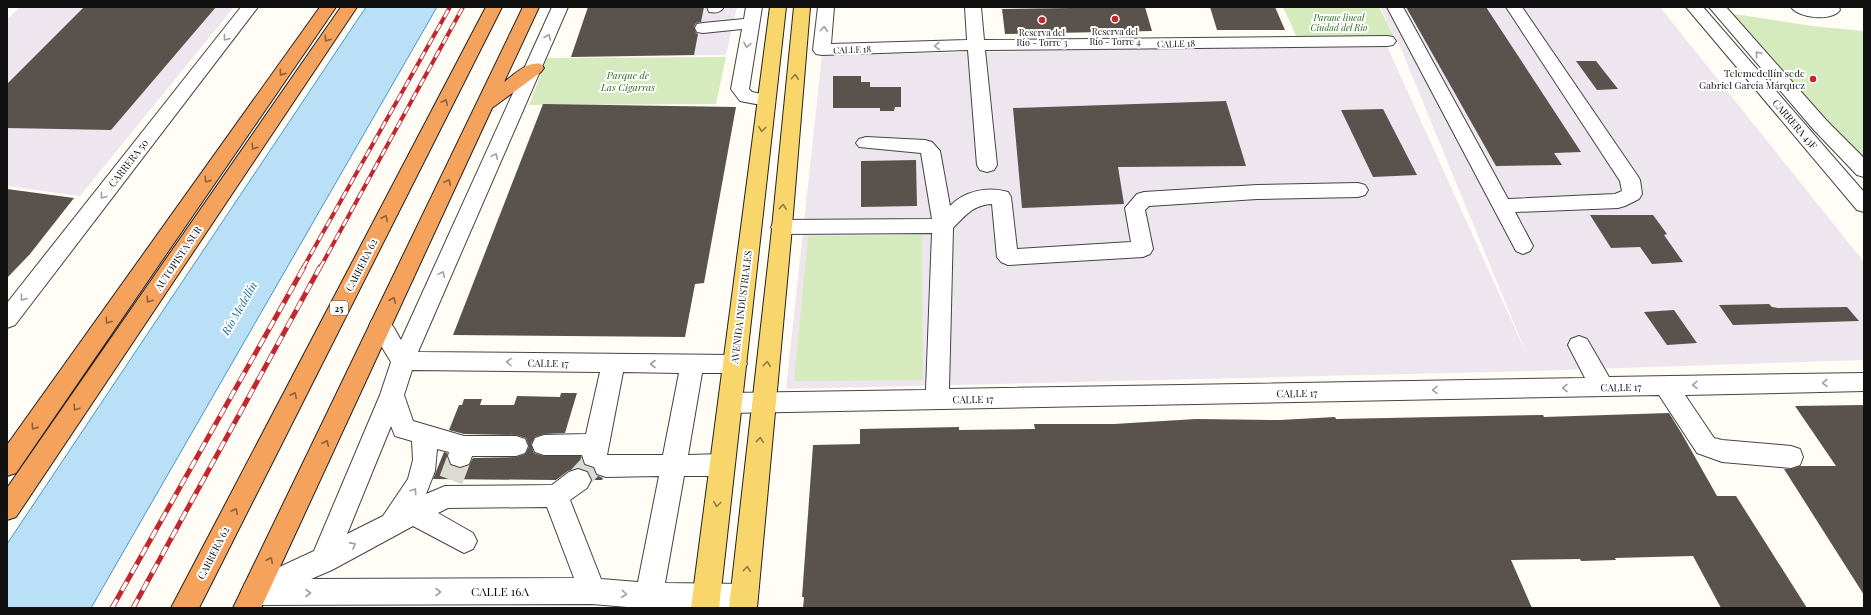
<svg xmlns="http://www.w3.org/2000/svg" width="1871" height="615" viewBox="0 0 1871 615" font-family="'Playfair Display',serif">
  <rect width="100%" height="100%" fill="#fffdf5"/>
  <path fill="#eee6ef" d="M20,7H234L80,196L7,186V19Z
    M588,7H737L726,55L571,57Z
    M1380,7H1660L1864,262V360L1534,371L786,389L822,55L1185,48L1387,46L1527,355L1401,49Z"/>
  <path fill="#d5ebbd" d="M1283,7H1379L1394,36L1297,38Z
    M1728,13L1812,26L1864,31V161Z
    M726,57L716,104L529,105L547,58Z
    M922,235L923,380L794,381L808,236Z"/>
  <path fill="#b9e0f7" stroke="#3f96cf" d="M366,7H437L91,608H7V544Z"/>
  <path fill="#5a524d" d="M84,7H216L111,130L7,128V84Z
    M588,7H704L701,22L696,23L694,27L696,33L698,34L694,55L571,57Z
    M1145,7L1152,31L1005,34L1002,9Z
    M1210,7H1275L1285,30H1217Z
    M1406,7H1486L1581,152L1554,153L1562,165L1496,166Z
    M1576,61H1596L1618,89L1597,90Z
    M833,76H861V82H870V87H901V107H895L894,111H880V108H833Z
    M1226,101L1246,166L1118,167L1124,204L1022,208L1013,108Z
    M543,104L736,107L704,283L695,284L685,337L453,335Z
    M1383,109L1417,175L1373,177L1341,110Z
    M916,160L917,206L861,207V161Z
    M7,189L74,198L30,254L7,278Z
    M1590,215H1653L1667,234L1664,235L1683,262L1652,264L1640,247L1611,248Z
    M1769,304L1772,307L1778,308L1847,307L1859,321L1733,325L1719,305Z
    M1674,310L1697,343L1667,345L1644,312Z
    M561,393H577L565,433L544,434L535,437L531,444L534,453L544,456H581L584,464L593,468L596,475L603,478L602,480H592L588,471L578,468L568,471L556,480L433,479L444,452L447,453L450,465L460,468L469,465L473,458L516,457L525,454L529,447L526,438L516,435L464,434L449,430L459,405H462L464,399H482L480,405H514L517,396L560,397Z
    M1864,405V595L1784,469H1791L1800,466H1836L1795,406Z
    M1669,413L1682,434L1717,496H1736L1807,608H1721L1693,556L1615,558L1616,560L1581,561L1580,559L1511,560L1532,608H803L804,597H802L813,445L860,444V429L959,427V430L1035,429L1034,424H1114L1196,419L1280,420L1335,417L1336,419L1543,415L1544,417Z"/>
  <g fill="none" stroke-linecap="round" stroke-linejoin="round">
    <path stroke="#dbdad3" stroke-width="24" stroke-dasharray="24 12" stroke-linecap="butt" d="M451,480L460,456
      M578,480L591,466L594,456"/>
    <g stroke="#444" stroke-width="2">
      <path id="minor" d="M241,7H258L15,325L7,328V303Z
        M552,7H568L418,352L735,355L743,357L747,364L743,371L735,373H702L688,455L722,454L731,457L734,465L731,473L722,476H684L665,583L744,584L754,588L758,597L754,606L749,608H639L592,604L255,605L245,601L241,592L245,583L314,551L380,395L391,362L369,326L372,320C390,314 393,327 401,340ZM412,370L600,372L586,434L544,435L535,438L532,445L535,452L544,455H582L585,464L594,467L597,474L606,477L659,476L638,582L601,579L570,500L587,488L591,480L587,472L578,469L569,472L552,485L445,486L426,494L435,471L437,449L449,452L448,456L451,464L460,467L469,464L472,456H516L525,453L528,446L525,439L516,436H464L413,421L404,395ZM623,372L679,373L663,455H607ZM391,426L395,436L412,441L413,460L408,479L383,516L347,534ZM547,507L574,578L311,579L332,570L413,526L464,553L473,549L477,541L473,533L438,513L448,508Z
        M707,7H724C720,13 716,13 709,12Z
        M746,7H762L749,89L752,92L772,96L775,100L772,104L766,106L740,101L731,89L742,29L703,33L697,32L695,28L697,24L703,23L744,19Z
        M818,7H834L831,44L967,40L965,7H981L984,40L1387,36L1393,37L1396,41L1393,45L1387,46L985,50L997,165L994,170L987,172L980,170L977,165L968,50L822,55L816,54L813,50Z
        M1387,7H1403L1508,199L1615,194L1622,191L1620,181L1506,7H1522L1637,175L1640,180L1642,194L1639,199L1625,206L1618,208L1515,212L1533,246L1530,251L1523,254L1516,251Z
        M1686,7H1703L1864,192V212L1857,210Z
        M1709,7H1726L1827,121L1864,158V177L1857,175L1813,129Z
        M1791,7H1839L1840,10C1832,22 1798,18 1791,7Z
        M866,137L925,140L932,142L940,151L950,206C964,191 988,186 1008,192L1011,197L1017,249L1131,242L1125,208L1137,194L1144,192L1257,185L1358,183L1365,185L1368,190L1365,195L1358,197L1257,199L1149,206L1145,210L1153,249L1150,254L1143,257L1008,265L1001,262L997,257L992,204C973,205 966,215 953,228L949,389L1585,378L1568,345L1571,339L1579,336L1587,339L1609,377L1864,373V391L1685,395L1714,438L1722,440L1791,446L1800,449L1803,457L1800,465L1791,468L1722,462L1697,453L1659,395L730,413L722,410L718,403L722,396L730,393L926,390L932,233L781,234L774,232L771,227L774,222L781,220L932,219L921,153L859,147L856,143L859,139Z"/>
    </g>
    <g stroke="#222" stroke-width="2">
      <path id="major" d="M770,7H786L719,608H691Z
        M794,7H810L791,238L757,608H729L771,238Z"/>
    </g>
    <g stroke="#222" stroke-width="2">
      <path id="highway" d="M320,7H336L16,473L7,476V445Z
        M341,7H357L16,517L7,520V488Z
        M486,7H502L199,608H171Z
        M523,7H539L504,82C515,74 527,61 541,64L544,68L541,72L492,108L261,608H233Z"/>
    </g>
    <use href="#minor" fill="#fff" fill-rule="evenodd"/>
    <use href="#major" fill="#f9d66b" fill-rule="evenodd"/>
    <use href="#highway" fill="#f5a25d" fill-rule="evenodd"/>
    <g stroke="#c4262e" stroke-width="4">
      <path id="rail-far1" d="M303,268L450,7
        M320,268L463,7"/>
    </g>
    <g stroke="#c4262e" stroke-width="5">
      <path id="rail" d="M112,608L304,267
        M133,608L320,267"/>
    </g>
    <use href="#rail-far1" stroke="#fff" stroke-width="2.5" stroke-dasharray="8" stroke-linecap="butt"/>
    <use href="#rail" stroke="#fff" stroke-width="3.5" stroke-dasharray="10" stroke-linecap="butt"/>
  </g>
  <defs><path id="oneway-chevron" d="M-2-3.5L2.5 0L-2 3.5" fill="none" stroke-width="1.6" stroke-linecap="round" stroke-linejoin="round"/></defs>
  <g stroke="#a0a0a0">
    <use href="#oneway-chevron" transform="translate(824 29) rotate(-85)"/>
    <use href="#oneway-chevron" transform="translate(548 37) rotate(-67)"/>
    <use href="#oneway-chevron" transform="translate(226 38) rotate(128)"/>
    <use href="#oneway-chevron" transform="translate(747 45) rotate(100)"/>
    <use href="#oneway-chevron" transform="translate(937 46) rotate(178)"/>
    <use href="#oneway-chevron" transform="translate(1758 54) rotate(-131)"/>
    <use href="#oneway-chevron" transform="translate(495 156) rotate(-66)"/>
    <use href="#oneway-chevron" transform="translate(103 196) rotate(128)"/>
    <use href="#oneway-chevron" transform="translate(442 274) rotate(-66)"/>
    <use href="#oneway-chevron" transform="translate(23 298) rotate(128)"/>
    <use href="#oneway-chevron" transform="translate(509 362) rotate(-179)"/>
    <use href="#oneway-chevron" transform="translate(653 364) rotate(180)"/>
    <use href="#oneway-chevron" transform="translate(1825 383) rotate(179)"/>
    <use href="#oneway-chevron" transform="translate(1695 385) rotate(179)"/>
    <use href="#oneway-chevron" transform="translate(1565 388) rotate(179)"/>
    <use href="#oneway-chevron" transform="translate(1435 390) rotate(179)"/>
    <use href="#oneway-chevron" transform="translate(414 491) rotate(-56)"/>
    <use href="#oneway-chevron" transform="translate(353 545) rotate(-28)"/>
    <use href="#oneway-chevron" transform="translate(438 592)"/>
    <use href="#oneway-chevron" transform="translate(308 593)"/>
    <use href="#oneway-chevron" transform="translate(624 594) rotate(6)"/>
  </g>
  <g stroke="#8e613b">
    <use href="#oneway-chevron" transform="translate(327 39) rotate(124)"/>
    <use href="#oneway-chevron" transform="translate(282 73) rotate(125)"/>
    <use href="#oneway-chevron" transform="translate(445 102) rotate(-63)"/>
    <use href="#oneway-chevron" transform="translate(254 147) rotate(124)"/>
    <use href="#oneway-chevron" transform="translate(207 180) rotate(125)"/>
    <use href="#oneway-chevron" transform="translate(448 182) rotate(-65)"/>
    <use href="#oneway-chevron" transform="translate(385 218) rotate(-63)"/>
    <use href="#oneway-chevron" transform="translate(149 300) rotate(124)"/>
    <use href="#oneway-chevron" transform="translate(393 300) rotate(-65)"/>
    <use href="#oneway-chevron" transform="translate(108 321) rotate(125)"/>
    <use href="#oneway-chevron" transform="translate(294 395) rotate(-63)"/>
    <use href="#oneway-chevron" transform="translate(76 408) rotate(124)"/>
    <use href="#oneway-chevron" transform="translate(34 427) rotate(125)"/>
    <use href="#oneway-chevron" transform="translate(326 443) rotate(-65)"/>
    <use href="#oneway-chevron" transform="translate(235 511) rotate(-63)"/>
    <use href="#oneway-chevron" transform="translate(270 560) rotate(-65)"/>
  </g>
  <g stroke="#917d42">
    <use href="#oneway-chevron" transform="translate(795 77) rotate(-85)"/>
    <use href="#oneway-chevron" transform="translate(762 129) rotate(97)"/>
    <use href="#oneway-chevron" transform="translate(783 207) rotate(-85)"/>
    <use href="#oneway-chevron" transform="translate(767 364) rotate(-84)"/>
    <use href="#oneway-chevron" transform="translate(760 440) rotate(-84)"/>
    <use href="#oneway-chevron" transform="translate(717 504) rotate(97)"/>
    <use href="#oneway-chevron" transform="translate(747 569) rotate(-84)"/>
  </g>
  <g fill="#c4262e" stroke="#fff" stroke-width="1.5">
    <circle cx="1115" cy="19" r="4"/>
    <circle cx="1042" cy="20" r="4"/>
    <circle cx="1813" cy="79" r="4"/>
  </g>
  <g text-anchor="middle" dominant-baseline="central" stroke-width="4" stroke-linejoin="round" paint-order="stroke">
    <g font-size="9" font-style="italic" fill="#2f6b1f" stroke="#fff">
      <text x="1339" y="17">Parque lineal<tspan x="1339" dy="10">Ciudad del Rio</tspan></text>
    </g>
    <g font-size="9" fill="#111" stroke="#fff">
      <text x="1115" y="31">Reserva del<tspan x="1115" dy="10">Río - Torre 4</tspan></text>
      <text x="1042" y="32">Reserva del<tspan x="1042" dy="10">Río - Torre 3</tspan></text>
    </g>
    <g font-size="9" fill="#111" stroke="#fff">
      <text transform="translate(1176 43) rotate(-1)">CALLE 18</text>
      <text transform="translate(852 49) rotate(-2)">CALLE 18</text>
    </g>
    <rect fill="#fff" stroke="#585858" stroke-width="1" x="330" y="301" width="18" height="14" rx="3"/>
    <g font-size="9" font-weight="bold" fill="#111">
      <text x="339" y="308">25</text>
    </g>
    <g font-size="10" fill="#111" stroke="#fff" text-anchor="end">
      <text x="1805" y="73">Telemedellín sede<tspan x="1805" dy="12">Gabriel García Márquez</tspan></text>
    </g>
    <g font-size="10" font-style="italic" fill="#2f6b1f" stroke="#fff">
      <text x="628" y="75">Parque de<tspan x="628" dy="12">Las Cigarras</tspan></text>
    </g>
    <g font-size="10" fill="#111" stroke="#fff">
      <text transform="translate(1795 124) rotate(49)">CARRERA 43F</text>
      <text transform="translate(128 163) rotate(-52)">CARRERA 50</text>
      <text transform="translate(178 258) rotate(-56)">AUTOPISTA SUR</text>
      <text transform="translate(361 265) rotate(-63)">CARRERA 62</text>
      <text transform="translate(741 307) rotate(-83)">AVENIDA INDUSTRIALES</text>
      <text transform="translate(548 363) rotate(1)">CALLE 17</text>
      <text transform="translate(1621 387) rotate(-1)">CALLE 17</text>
      <text transform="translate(1297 393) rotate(-1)">CALLE 17</text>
      <text transform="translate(973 399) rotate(-1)">CALLE 17</text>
      <text transform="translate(213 553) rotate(-63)">CARRERA 62</text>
    </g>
    <g font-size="11" font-style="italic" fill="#1768a6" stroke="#fff">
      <text transform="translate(239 308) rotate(-60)">Río Medellín</text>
    </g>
    <g font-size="12" fill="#111" stroke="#fff">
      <text x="500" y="591">CALLE 16A</text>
    </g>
  </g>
  <rect width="1871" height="615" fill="none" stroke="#111111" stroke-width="16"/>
</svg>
